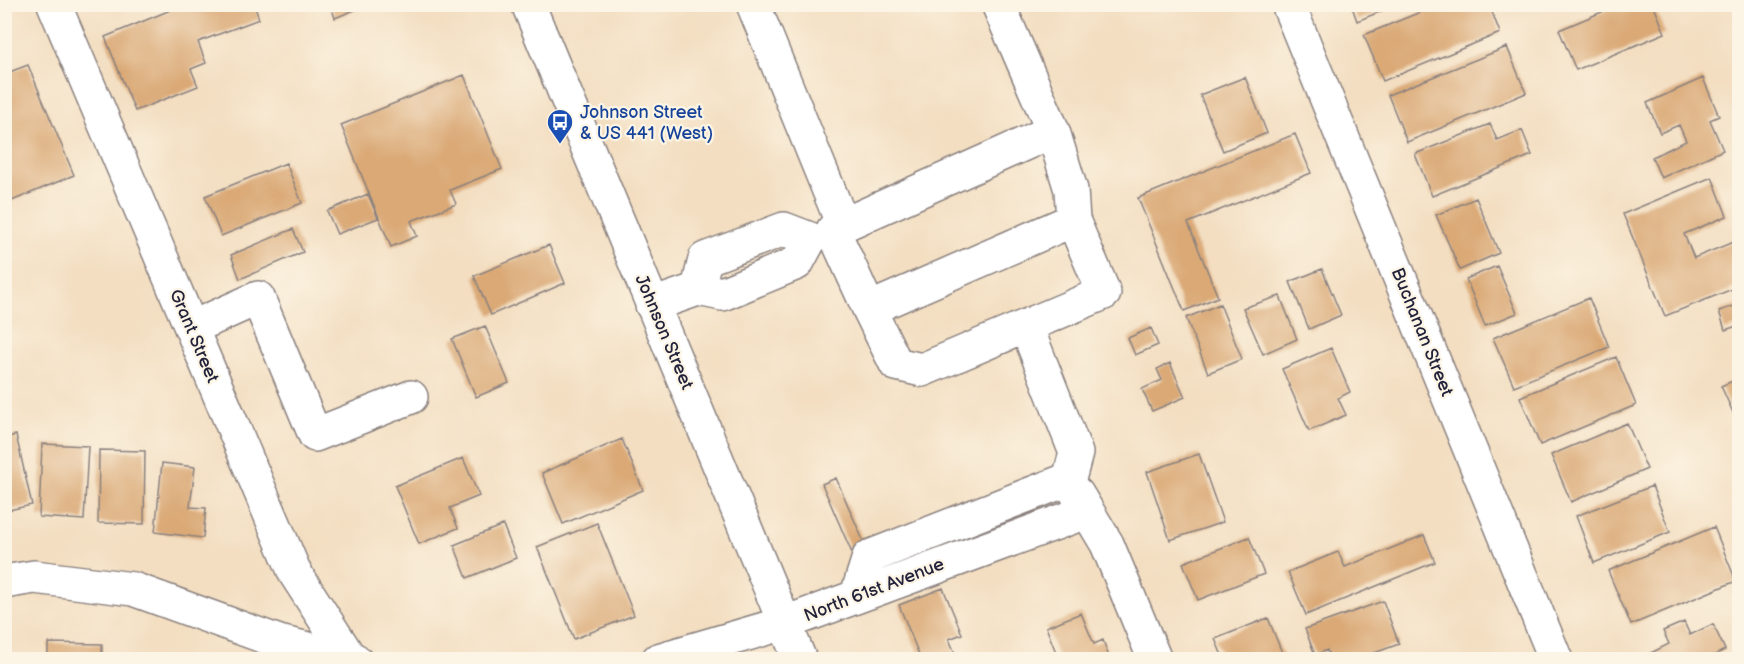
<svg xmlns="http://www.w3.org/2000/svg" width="1744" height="664" viewBox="0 0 1744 664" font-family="'Balsamiq Sans',sans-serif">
  <rect width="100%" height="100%" fill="#fcf5e5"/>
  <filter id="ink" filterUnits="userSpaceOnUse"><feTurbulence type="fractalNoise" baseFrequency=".0167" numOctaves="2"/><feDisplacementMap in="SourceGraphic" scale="12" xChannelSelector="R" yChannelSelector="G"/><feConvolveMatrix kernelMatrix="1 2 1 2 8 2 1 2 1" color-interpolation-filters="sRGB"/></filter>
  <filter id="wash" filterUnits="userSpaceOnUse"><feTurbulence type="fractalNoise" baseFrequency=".008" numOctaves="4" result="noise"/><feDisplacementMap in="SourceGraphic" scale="24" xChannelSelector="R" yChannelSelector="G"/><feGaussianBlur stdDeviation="1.35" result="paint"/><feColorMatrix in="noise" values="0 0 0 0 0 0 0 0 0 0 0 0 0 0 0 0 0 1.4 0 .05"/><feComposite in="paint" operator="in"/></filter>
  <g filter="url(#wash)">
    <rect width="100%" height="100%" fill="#f3dec1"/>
    <g id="blocks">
      <path fill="#daa976" d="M185,4H254L259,19L198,42L206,63L191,69L198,86L135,111L105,37Z
        M330,4H367V5L335,18Z
        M1351,4H1397V5L1357,21Z
        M1440,4H1489L1500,33L1383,81L1364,35Z
        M1621,4H1653L1665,33L1576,70L1559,30Z
        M1507,47L1526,93L1407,142L1388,95Z
        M28,65L74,175L7,203L4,196V74Z
        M464,75L502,169L450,190L456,204L411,221L417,236L391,247L341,125Z
        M1245,77L1267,133L1223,151L1200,95Z
        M1703,78L1719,116L1710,120L1723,150L1661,178L1652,157L1686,141L1679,125L1660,133L1647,103Z
        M1490,124L1497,140L1522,130L1532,155L1432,196L1415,154Z
        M1295,134L1311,173L1188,223L1218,297L1184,311L1138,198Z
        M286,163L302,203L221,236L205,196Z
        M1712,177L1727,216L1684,234L1694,258L1738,240L1740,286L1665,316L1623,214Z
        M368,194L378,218L337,234L327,211Z
        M1476,198L1499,253L1460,270L1436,215Z
        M293,229L303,252L240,279L231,255Z
        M549,245L565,283L491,315L474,276Z
        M1497,266L1517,313L1485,326L1466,279Z
        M1322,269L1341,315L1309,329L1290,282Z
        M1280,296L1297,339L1263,354L1243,308Z
        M1589,298L1609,347L1514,386L1493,338Z
        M1220,304L1242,359L1208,373L1186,318Z
        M1740,304V325L1725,330L1719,311Z
        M485,326L509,383L476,397L452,339Z
        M1151,328L1158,345L1135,355L1128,338Z
        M1331,348L1350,392L1338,398L1346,415L1309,431L1282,369Z
        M1616,357L1636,405L1540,445L1520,397Z
        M1170,363L1185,397L1152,411L1142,389L1162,380L1157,369Z
        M1740,378V428L1721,386Z
        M1627,423L1647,469L1571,502L1551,455Z
        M16,435L32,505L4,511V438Z
        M622,439L643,490L563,524L542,473Z
        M42,444L88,446L84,520L39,517Z
        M99,450L145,451L144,524L98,523Z
        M1199,454L1223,522L1170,540L1147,472Z
        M463,458L479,496L450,508L458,528L419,544L395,486Z
        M162,463L195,467L190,507L206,508L203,538L155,532Z
        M836,478L866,547L852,553L822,484Z
        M1652,486L1670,532L1594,563L1576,516Z
        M597,523L634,615L574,639L537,547Z
        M503,525L516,558L467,578L454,545Z
        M1714,527L1736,581L1631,625L1608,571Z
        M1424,535L1435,562L1306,615L1288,572L1338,552L1345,567Z
        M1249,537L1264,574L1198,600L1183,563Z
        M943,588L962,634L949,639L957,658L921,660L899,605Z
        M1383,601L1399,644L1355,660H1331L1327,650L1315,655L1305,629Z
        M1081,613L1094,644L1103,640L1110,660H1059L1046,627Z
        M1268,618L1285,660H1224L1215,639Z
        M1684,622L1690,635L1713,624L1725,650L1704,660H1637L1669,644L1663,631Z
        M48,643L102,644V660H48Z"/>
    </g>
  </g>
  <g filter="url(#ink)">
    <use href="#blocks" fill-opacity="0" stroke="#8a807e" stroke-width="1.5"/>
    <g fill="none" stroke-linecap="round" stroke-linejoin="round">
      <g stroke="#8a807e" stroke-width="36">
        <path id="minor" d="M54,4L295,573L351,660
          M528,4L800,660
          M753,4L843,225L1053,131L998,4
          M1288,4L1556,660
          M1053,131L1071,190L1073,220
          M833,230L869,309L1073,220L1104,293L922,370L896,364L869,309
          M652,305L698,289L722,294L797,263L810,239L784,229L705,259L698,289
          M191,328L258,298L315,435L411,397
          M1077,494L1107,544L1155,660
          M4,582L34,577L133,589L279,642L355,660
          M857,595L869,557L1069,479L1076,453L1026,326
          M658,660L785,623L1086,512"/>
      </g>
      <use href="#minor" stroke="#fff" stroke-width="33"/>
    </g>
  </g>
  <defs>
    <g id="bus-pin" transform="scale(1.35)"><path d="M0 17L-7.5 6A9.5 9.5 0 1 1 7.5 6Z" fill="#1a4fb4" stroke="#fcf5e5"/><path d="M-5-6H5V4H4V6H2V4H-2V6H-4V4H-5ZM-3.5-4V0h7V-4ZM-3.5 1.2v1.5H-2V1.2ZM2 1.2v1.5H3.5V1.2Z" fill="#fff"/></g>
  </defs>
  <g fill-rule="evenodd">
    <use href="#bus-pin" x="560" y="122"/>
  </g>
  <g text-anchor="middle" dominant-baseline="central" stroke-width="4.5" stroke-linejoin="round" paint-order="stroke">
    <g font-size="18" fill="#164399" stroke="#fcf5e5" text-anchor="start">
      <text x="580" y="112">Johnson Street<tspan x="580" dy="21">&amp; US 441 (West)</tspan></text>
    </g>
    <g font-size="18" fill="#22223b" stroke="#fcf5e5">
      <text transform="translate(664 332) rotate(67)">Johnson Street</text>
      <text transform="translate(1422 332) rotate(68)">Buchanan Street</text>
      <text transform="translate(194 336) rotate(67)">Grant Street</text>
      <text transform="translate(874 590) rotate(-21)">North 61st Avenue</text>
    </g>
  </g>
  <rect width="1744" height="664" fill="none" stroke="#fcf5e5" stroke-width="24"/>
</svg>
